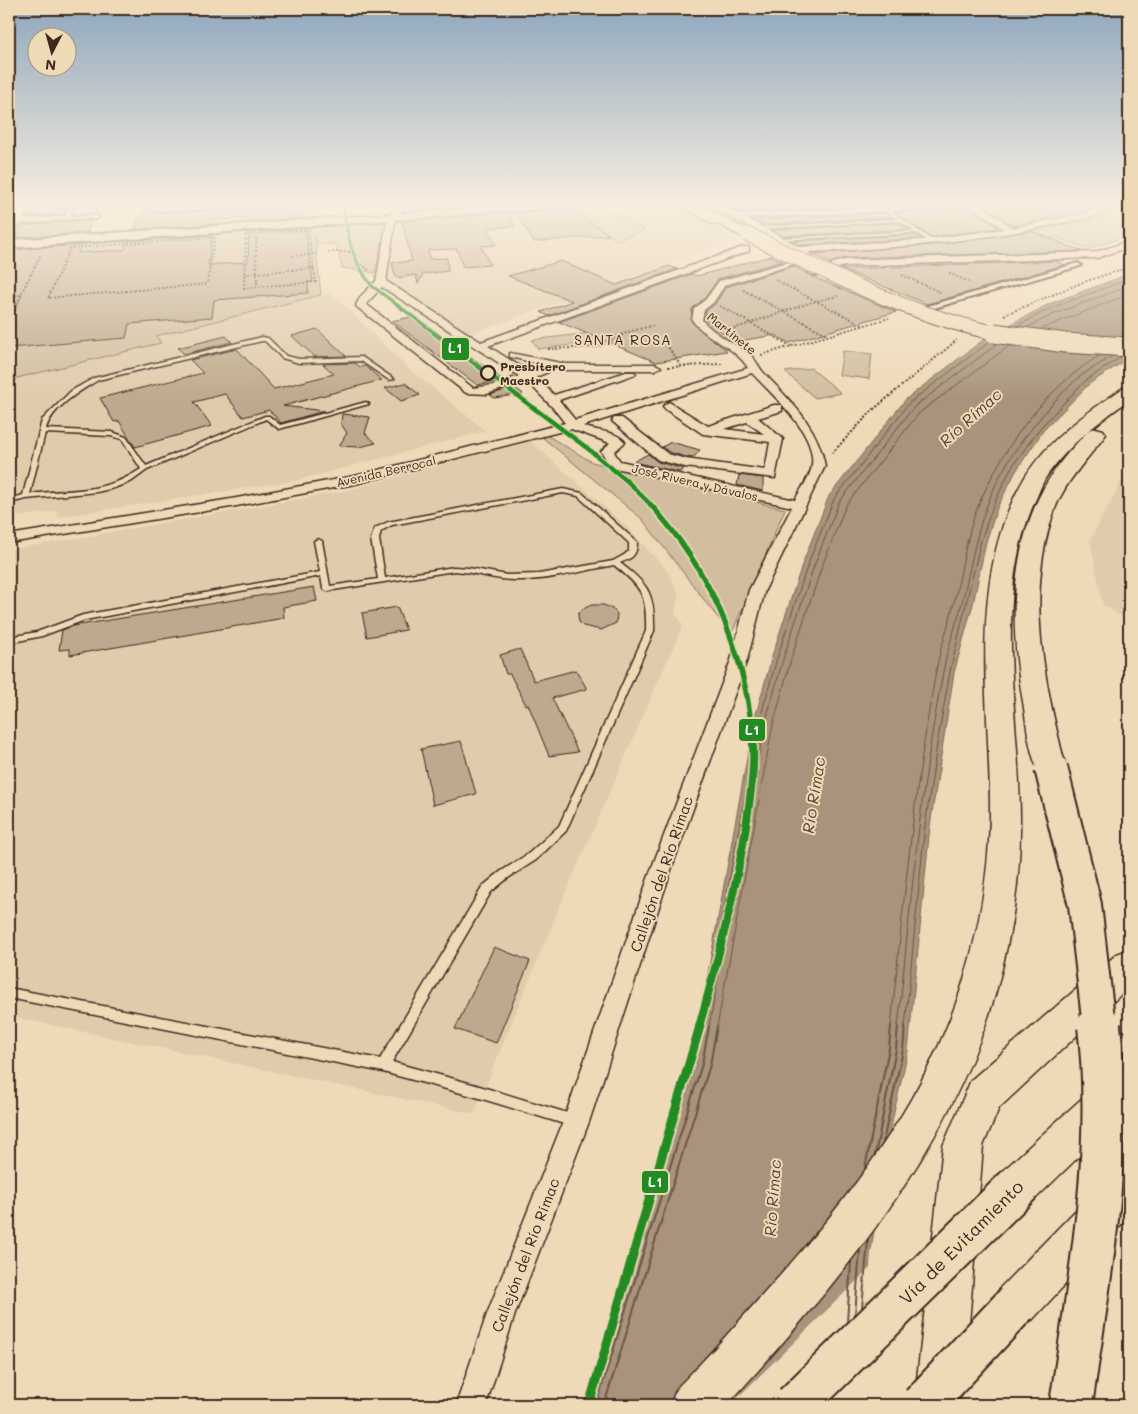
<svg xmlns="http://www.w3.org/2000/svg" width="1138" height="1414" viewBox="0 0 1138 1414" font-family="Mali,sans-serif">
  <rect width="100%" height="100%" fill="#efdab8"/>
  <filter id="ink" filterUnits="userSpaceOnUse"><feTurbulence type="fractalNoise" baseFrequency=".02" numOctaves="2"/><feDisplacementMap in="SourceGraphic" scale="10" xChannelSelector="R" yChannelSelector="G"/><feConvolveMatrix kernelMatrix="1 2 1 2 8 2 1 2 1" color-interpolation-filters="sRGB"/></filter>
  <g filter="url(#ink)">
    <path fill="#e0cbab" d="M587,202H668L737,240L466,335L388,281L401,219L560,206Z
      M331,293L408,368L486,431L298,480L58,517V511L9,518V388L12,387L17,378L161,343L156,336Z
      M530,441L623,523L666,569L679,593L675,613L683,625L559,908L474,1114L9,1016V550L340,492Z
      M1129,467V621L1103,605L1090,540Z"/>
    <path fill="#d1be9f" stroke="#86745e" d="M592,202L645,230L616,240L570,208Z
      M1129,205V235L1088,249L1058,238L1039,239L1026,231L1098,218Z
      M380,222L386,223L375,273L342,268L336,244L317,245L315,237L321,295L156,336L161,343L17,378L12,387L9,388V249Z
      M588,333L595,342L538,349L532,340Z
      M843,351L872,354L869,379L839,375Z
      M811,368L841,393L815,398L785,372Z
      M548,436L592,462L785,509L731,635L642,519L543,438Z"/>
    <path fill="#a8947c" stroke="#7c6a56" d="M1129,274V358L1089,384L1043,431L1016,471L997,508L986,542L973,604L954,673L930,826L908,1051L890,1130L870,1256L860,1405H585L692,1061L753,725L773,653L803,562L829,496L906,399L987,337L1049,304Z"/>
    <path fill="#efdab8" d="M872,1266L863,1405H730Z"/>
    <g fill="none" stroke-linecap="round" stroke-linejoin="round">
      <path stroke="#675444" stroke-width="1" d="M1017,326L1051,308L1129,279
        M1028,327L1054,314L1129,286
        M1041,329L1129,294
        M702,1027L758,726L778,655L808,564L834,499L909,403L989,342
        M709,1027L764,727L784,656L814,566L839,502L914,407L997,344
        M717,1027L772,729L791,659L821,569L846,505L919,413L1009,346
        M891,1027C903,908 914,789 936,671C940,648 949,625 954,602C963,568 966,532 981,499C1006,443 1046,388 1099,356
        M898,1027C910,909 920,789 943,672C947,649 956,626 962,603C974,553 978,514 1005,467C1019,441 1059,393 1082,375C1091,369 1102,363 1111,357
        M905,1027L925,826L938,738L950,672L981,540L993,506L1011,468L1040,428L1085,381L1121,357"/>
      <path stroke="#675444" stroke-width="2" d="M883,1142L903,1050L905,1026
        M875,1155L896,1049L898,1026
        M865,1168L889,1048L891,1026
        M862,1308L868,1240
        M855,1315L860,1250
        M847,1322L851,1262
        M590,1405L696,1062L703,1026
        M596,1405L702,1064L709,1026
        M604,1405L710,1065L717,1026"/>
    </g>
    <path fill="#bda98d" stroke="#3b2a1e" d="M430,202H457L456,205L460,207L427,210Z
      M775,202H935L737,212L729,208Z
      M980,202H1091V208L1013,226Z
      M57,204L55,209L66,208L64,214L27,217L33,206Z
      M303,208L304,218L249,222V218L216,220L219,210Z
      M571,208L609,235L534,242L516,213Z
      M972,209L999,228L931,237L896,213Z
      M150,211L153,213L216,211L214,224L134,230L143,212Z
      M499,212L508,213L515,226L488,228L496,245L481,246L490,265L463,267L457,249L428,250L429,259L447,258L448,271L423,274L418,284L416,275L396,278L392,263L412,261L402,221Z
      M886,213L892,217L763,225L753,220Z
      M68,221H92L87,233L16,238L22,226Z
      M899,223L909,229L783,236L773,230Z
      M305,228L313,282H308V293L214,300L212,317L129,324L126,338L9,348V323L22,295L9,296V250L82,245L78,253L124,250L129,241L212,235L208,265L248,262L249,232Z
      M1031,231L1082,251L845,258L830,263L812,254L934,245Z
      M916,235L921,238L800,245L793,241Z
      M771,256L783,261L718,279L705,298L692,309L691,321L727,351L656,362L559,322L692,274L697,276Z
      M561,261L616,285L669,266L677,269L548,316L541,312L572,301L508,276Z
      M1056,261L1065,265L927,304L841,269Z
      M794,266L811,276L896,312L789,343L775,335L734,342L704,319L706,311L715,304L726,287Z
      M415,316L440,334L503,380L477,385L392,321Z
      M317,329L346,356L315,357L292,336Z
      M226,336L232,342L184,354L178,348Z
      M237,349L274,389L334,374L323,364L355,363L360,367L365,366L382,380L283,406L324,411L281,423L269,410L243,417L225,394L194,402L212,426L135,447L119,421L114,422L100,398L203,373L190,360Z
      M405,383L420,395L401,401L385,388Z
      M514,387L523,394L494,398L490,395Z
      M342,414L370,417L365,433L376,443L359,447L339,446L347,433L341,424Z
      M671,442L700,450L693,458L686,457L669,452L662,447Z
      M648,454L658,462L684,469L680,472L633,462Z
      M739,475L763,478V491L737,485Z
      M314,587L317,601L283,607L284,618L70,655V649L59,650L62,630L73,626Z
      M591,605H604L614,610L617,614L616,623L601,630L583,626L579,622L578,614L581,610Z
      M397,607L406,630L367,637L362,613Z
      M520,649L534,681L576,670L587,689L552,698L578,752L549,756L528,704L526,705L510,674H506L500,655Z
      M461,741L476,794L433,805L421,749Z
      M494,947L530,961L496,1043L455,1029Z"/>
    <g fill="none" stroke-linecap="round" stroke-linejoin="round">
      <g stroke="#3b2a1e" stroke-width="3">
        <path id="service" d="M751,202H773L715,207L713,206Z
          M883,207H885L933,241L929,242L917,233L781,240L779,239L781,238L914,231L900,221L759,229L757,228L759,227L897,219L883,209Z
          M262,337L268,338L286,356L299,359L362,357L394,379L389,380L361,361L299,363L282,358L265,341H262L98,380C80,391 51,408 46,429L112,432L126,437L146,466L265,416H269L280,425L366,402L369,404L279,429L266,419L147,470L132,481L114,488L97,492L26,499L9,503V499L23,495L42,420L71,391L94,378ZM45,433L111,436L122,439L141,469C104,494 72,489 30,494Z
          M563,489L582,493L637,542C637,556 632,558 620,563C649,585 655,594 654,631L566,831L536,860L508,878L491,892L392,1062L476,1085L574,1115L578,1117L580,1121L578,1125L574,1127L476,1097L383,1072L9,998V988L380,1059L483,886L500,872L528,854L559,826L646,631C647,594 642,588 614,565C581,571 548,581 515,580C494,580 475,572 454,571L327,591L323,589L321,576L85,620L42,636L9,643V637L37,632L83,615L320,572L314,541L318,539L322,541L330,586L378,579L371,539L375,528L388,522ZM563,493L578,496L629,543V551L624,555L613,561L539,574L507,575L469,568L454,567L385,578L379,539L381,531L392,525Z"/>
      </g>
      <g stroke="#3b2a1e" stroke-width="4">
        <path id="pedestrian" d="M71,202H77L70,216L96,215L99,217L96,219H64Z
          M1078,263L1081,265L1080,266L917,313L910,311Z"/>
      </g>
      <g stroke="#3b2a1e" stroke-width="3">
        <path id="minor" d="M24,202H32L23,219L66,216L70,218L66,220L20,224L12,238L9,239V229Z
          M272,202L292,204L288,206L153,211L149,209L153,207Z
          M396,202H404L403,209L396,217L386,281L481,342L743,247H749V251L488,346L529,372L539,368V364L510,357V353L566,364H655L661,367L655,370H566L550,367L548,372L536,377L554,395L626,372H634L636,374L559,400L575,420L748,368C736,347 707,340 692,320L694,309L706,299L719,281L795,260V264L725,285L713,303L704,310L702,320C715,335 733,342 749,354C755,358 758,366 763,372C790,401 818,425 825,466L765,590L747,660L672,867L589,1122L515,1314L486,1405H456L487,1314L563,1122L652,867L731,660L749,590L792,507L611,467L601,451L610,443L571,429L355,484L231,507L9,543V535L231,499L355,476L565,423L554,409L527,381L487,394L466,393L357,307L356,305L361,296L376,281L388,217L395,209ZM382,287L519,376L493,385L473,388L366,304ZM752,373C772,395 816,432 812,465C811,476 800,490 795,500L620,461L614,452L625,442C615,430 597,432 583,426Z
          M459,202H468L462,206L458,204Z
          M673,202H684L720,222L713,224Z
          M703,202H714L737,214L977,202L1013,228L1080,214L1112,202H1123C1107,216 1079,220 1058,224C976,241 892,249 808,252L812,256L808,259ZM973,207L1004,229L922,240L800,247L746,218Z
          M1129,241V247L1097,258L845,266C834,268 820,282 807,272L812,269L827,268L833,263L845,260L1096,252Z
          M669,402L708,426L774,405H782V411L758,418L783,439L775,478L685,467L658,460L612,421L614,418H622L668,454L686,459L765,470L770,442L703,434L665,409L663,406ZM747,422L764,434L724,429Z"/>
      </g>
      <g stroke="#3b2a1e" stroke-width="4">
        <path id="tertiary" d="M543,202H582L577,205L502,212L497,209L502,206Z"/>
      </g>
      <g stroke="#3b2a1e" stroke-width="4">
        <path id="secondary" d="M515,202H551L545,205L463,215L9,248V240L463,209Z"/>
      </g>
      <g stroke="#3b2a1e" stroke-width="3">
        <path id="motorway" d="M678,202H694L754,234L752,237H742Z
          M1129,387V400C1096,424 1070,443 1046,477C1041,485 1038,495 1034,503C992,601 1020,716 1020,819C1021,876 1012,933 997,988C952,1150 838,1283 727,1405H670L677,1388C706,1359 732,1329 759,1299C842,1208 920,1110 960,992C978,937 989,875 990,816C991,705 965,578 1025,477C1049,438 1087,413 1123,388Z
          M1096,428L1103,430L1106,434C1088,459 1066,480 1055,509C1024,594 1045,684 1066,768L1061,776L1051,779L1041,776C1029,755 1027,726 1023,702C1009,623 1008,536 1057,467C1066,454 1078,442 1089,430Z
          M1129,949V987L999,1108L983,1146L964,1388L957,1405H923L916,1388L943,1146L971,1080L1117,954Z
          M1129,1063V1108L1036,1198L1021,1204L1006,1198L1000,1183L1006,1168L1115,1068Z
          M1129,1165V1216L1032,1320L1016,1327L1000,1320L993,1304L1000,1288L1114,1171Z"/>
      </g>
      <path stroke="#3b2a1e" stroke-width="2" stroke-dasharray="2 2" stroke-linecap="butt" d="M1005,210L1049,209
        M308,230L316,282L244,288L246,234Z
        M215,237L207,284L48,298L70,248Z
        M256,238L257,287
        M328,252H353L356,260L370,271
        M292,256L317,254
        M949,273L971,283
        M244,274L314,268
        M902,275L942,293
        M775,280L863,325
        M743,290L828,335
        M720,306L791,346
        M1004,315L1081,283L1129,267
        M9,318L41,254
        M730,330L812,302L838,296
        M664,341L681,366
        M548,349L598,347L628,332L655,325
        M761,355L889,318
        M668,367L722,364
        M832,453L874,409L957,340"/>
      <use href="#service" fill="#efdab8" fill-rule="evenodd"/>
      <use href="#pedestrian" fill="#efdab8" fill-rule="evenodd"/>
      <use href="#minor" fill="#efdab8" fill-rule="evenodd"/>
      <use href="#tertiary" fill="#efdab8" fill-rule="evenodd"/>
      <use href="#secondary" fill="#efdab8" fill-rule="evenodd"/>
      <use href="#motorway" fill="#efdab8" fill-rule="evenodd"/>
      <g stroke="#3b2a1e" stroke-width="16" stroke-linecap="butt">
        <path id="motorway-bridge-far3" d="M747,234C829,273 910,316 1000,334"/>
      </g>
      <g stroke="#3b2a1e" stroke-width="21" stroke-linecap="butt">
        <path id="motorway-bridge-far2" d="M994,333L1065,343L1129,347"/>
      </g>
      <g stroke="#3b2a1e" stroke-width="36" stroke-linecap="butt">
        <path id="motorway-bridge-far1" d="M1051,768L1085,905L1099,1027"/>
      </g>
      <g stroke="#3b2a1e" stroke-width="46" stroke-linecap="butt">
        <path id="motorway-bridge" d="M795,1405L1021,1183
          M922,1405L1016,1304
          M1071,1405C1089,1280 1114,1152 1099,1026"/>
      </g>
      <use href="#motorway-bridge-far3" stroke="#efdab8" stroke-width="14"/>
      <use href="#motorway-bridge-far2" stroke="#efdab8" stroke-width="19"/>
      <use href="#motorway-bridge-far1" stroke="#efdab8" stroke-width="32"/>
      <use href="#motorway-bridge" stroke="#efdab8" stroke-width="42"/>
      <g stroke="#efdab8" stroke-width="5">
        <path id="metro-1-far4" d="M343,202C346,233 352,261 372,286L436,334"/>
      </g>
      <g stroke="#efdab8" stroke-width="7">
        <path id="metro-1-far3" d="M434,333L591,451L627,481L652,506"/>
      </g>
      <g stroke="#efdab8" stroke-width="9">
        <path id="metro-1-far2" d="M651,505C708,568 744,647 752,732"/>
      </g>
      <g stroke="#efdab8" stroke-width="11">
        <path id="metro-1-far1" d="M699,1027C717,963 734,899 745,833C750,799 756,765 752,730"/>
      </g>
      <g stroke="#efdab8" stroke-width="13">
        <path id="metro-1" d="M589,1405L700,1026"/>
      </g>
      <use href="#metro-1-far4" stroke="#228b22" stroke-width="3"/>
      <use href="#metro-1-far3" stroke="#228b22" stroke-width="4.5"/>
      <use href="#metro-1-far2" stroke="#228b22" stroke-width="5.5"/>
      <use href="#metro-1-far1" stroke="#228b22" stroke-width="8"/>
      <use href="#metro-1" stroke="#228b22" stroke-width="9"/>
    </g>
  </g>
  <linearGradient id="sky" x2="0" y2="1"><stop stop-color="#8ea7bd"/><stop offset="0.51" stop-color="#f8eedf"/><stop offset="1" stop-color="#f8eedf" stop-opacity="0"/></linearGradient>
  <rect width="1138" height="400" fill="url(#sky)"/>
  <circle fill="#efdab8" stroke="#3b2a1e" stroke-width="2.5" cx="488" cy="373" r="7"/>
  <g text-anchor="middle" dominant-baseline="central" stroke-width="4" stroke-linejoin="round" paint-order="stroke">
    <g font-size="12" fill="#3b2a1e" stroke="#efdab8">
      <text transform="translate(732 333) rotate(39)">Martinete</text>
      <text transform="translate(386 471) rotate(-13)">Avenida Berrocal</text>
      <text transform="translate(695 482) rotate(13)">José Rivera y Dávalos</text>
    </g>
    <g font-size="12" font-weight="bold" fill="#3b2a1e" stroke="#efdab8" text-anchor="start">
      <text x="500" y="366">Presbítero<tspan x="500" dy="14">Maestro</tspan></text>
    </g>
    <g font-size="14" letter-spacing="1" fill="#3b2a1e" stroke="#efdab8">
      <text x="623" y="339">SANTA ROSA</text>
    </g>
    <g font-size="15" fill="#3b2a1e" stroke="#efdab8">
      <text transform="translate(661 874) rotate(-71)">Callejón del Río Rímac</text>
      <text transform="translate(525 1255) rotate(-69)">Callejón del Río Rímac</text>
    </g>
    <g font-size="16" font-style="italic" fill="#564436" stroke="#efdab8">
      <text transform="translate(970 417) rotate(-42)">Río Rímac</text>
      <text transform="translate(813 795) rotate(-81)">Río Rímac</text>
      <text transform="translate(772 1198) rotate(-86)">Río Rímac</text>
    </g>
    <g font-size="18" fill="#3b2a1e" stroke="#efdab8">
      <text transform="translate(961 1242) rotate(-45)">Vía de Evitamiento</text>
    </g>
  </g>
  <g stroke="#efdab8" stroke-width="2">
    <rect x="441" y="337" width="29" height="24" rx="5" fill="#228b22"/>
    <rect x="738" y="718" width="28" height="24" rx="5" fill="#228b22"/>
    <rect x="641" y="1170" width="28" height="24" rx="5" fill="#228b22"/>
  </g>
  <g font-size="14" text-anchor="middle" font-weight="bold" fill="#fff">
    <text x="455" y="353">L1</text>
    <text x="752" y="735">L1</text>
    <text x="655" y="1187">L1</text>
  </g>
  <rect width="1138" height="1414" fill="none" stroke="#efdab8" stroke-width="30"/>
  <rect x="15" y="15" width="1108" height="1384" fill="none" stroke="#3b2a1e" stroke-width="2" filter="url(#ink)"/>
  <g transform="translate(52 52) rotate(186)"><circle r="24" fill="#efdab8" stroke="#a7947a"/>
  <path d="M0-4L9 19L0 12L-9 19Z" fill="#3b2a1e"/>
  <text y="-8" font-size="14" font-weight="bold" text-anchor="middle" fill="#3b2a1e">N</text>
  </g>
</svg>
